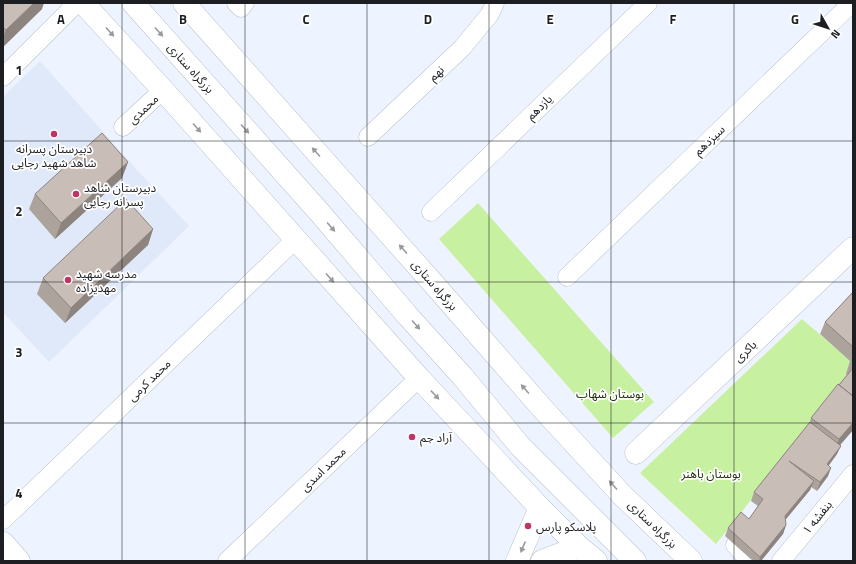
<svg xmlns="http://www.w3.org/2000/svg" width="856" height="564" viewBox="0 0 856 564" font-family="'Titillium Web','Noto Sans Arabic',sans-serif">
  <rect width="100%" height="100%" fill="#eef4ff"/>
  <path fill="#dfe9fa" d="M40,61L138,171L189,226L49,362L3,312V97Z"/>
  <path fill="#c8f0a1" d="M478,203L654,402L613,438L439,239Z
    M802,319L853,363V372L716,544L640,473Z"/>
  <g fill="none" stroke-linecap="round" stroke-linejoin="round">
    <g stroke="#bcc2cc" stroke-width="19">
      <path id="street" d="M236,3L241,8L245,3
        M3,77L77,3
        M123,127L163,90
        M368,137L462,48L490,14L495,3
        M431,212L648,3
        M567,277L852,3
        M3,520L296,239
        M735,545L750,561
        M227,561L419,378
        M781,561L853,474"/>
    </g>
    <g stroke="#bcc2cc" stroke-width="23">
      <path id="secondary" d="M83,3L163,90L419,378L540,508L579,547L596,561
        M636,453L853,248
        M3,543L19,561
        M517,561L540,508
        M542,561L579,547"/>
    </g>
    <g stroke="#bcc2cc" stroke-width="23">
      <path id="highway" d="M133,3L320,213L407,315L463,377L520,446L635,561
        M184,3L439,290L542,408L622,495L691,561"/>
    </g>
    <use href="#street" stroke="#fff" stroke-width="18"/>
    <use href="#secondary" stroke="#fff" stroke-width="22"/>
    <use href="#highway" stroke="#fff" stroke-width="22"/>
  </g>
  <path fill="#ada39d" d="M3,3L42,9L3,47Z
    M128,162L122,178L55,239L29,209L35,194Z
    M153,229L148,245L65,323L37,294L43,278Z
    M853,292V430L840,445L837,454L829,465L828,476L817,491L811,487L810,490L785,520L786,525L783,534L761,561H753L725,536L728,528L749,519L758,506L751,501L754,492L810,422L811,418L847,375L846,374L850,361L820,334L825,322Z"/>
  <path fill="#8d8480" d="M34,3H44L42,9L3,47V37L6,30Z
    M128,162L122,178L55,239L61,223Z
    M153,229L148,245L65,323L71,308Z
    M853,423V430L835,451L839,439Z
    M841,446L837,454L824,472L827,464Z
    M831,468L828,476L817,491L820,482Z
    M814,481L810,490L782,524L785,516Z
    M786,525L783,534L761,561H759L760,557Z"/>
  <path fill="#c9bdb7" stroke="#8d8480" d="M3,3H34L6,30L3,27Z
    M102,133L128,162L61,223L35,194Z
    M126,199L153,229L71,308L43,278Z
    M853,292V347L825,322Z
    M853,368V396L839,385Z
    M838,384L853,396V423L839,439L811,418Z
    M810,422L841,446L827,464L831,468L820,482L789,461L814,481L785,516L786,525L760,557L728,528L741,512L749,519L763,499L754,492Z"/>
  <defs><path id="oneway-solid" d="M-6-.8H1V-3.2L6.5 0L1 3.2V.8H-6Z"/></defs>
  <g fill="#999a9c">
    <use href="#oneway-solid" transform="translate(110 32) rotate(48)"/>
    <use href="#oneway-solid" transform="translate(159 32) rotate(48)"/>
    <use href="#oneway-solid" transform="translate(197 128) rotate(48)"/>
    <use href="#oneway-solid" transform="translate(245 129) rotate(48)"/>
    <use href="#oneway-solid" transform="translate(316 152) rotate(-132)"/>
    <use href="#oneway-solid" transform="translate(331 227) rotate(49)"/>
    <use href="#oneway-solid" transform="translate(403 249) rotate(-132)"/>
    <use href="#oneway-solid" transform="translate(330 278) rotate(48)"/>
    <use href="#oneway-solid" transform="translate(416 325) rotate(48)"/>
    <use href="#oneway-solid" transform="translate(525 389) rotate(-131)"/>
    <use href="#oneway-solid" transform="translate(435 395) rotate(47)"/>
    <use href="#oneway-solid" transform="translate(613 485) rotate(-132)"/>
    <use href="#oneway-solid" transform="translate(523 547) rotate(113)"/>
  </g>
  <path fill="none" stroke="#1c1e22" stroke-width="1" stroke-opacity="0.55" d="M122,3V561M245,3V561M367,3V561M489,3V561M611,3V561M734,3V561M3,141H853M3,282H853M3,423H853"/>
  <g fill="#bf3365" stroke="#fff" stroke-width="1.5">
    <circle cx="54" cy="134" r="4"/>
    <circle cx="76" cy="194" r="4"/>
    <circle cx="68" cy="280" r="4"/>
    <circle cx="412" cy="437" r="4"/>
    <circle cx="528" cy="526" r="4"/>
  </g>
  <g text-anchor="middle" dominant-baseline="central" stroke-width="3.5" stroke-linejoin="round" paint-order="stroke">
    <g font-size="12" fill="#1c1e22" stroke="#fff">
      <text transform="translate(191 68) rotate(48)">بزرگراه ستاری</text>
      <text transform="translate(436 73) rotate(-43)">نهم</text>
      <text transform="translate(539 107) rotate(-44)">یازدهم</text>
      <text transform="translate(143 109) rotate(-44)">محمدی</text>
      <text transform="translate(709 140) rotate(-44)">سیزدهم</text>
      <text transform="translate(435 285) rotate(49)">بزرگراه ستاری</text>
      <text transform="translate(745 351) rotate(-43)">باکری</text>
      <text transform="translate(149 380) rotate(-44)">محمد کرمی</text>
      <text transform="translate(323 469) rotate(-44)">محمد اسدی</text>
      <text transform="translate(817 517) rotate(-51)">بنفشه ۱</text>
      <text transform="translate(653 524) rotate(44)">بزرگراه ستاری</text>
    </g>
    <g font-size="12" fill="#1c1e22" stroke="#fff" text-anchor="start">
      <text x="54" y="148" text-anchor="middle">دبیرستان پسرانه<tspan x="54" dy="14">شاهد شهید رجایی</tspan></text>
      <text x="84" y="187">دبیرستان شاهد<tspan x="84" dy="14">پسرانه رجایی</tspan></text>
      <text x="76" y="273">مدرسه شهيد<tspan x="76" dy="14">مهديزاده</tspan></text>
      <text x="420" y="437">آراد جم</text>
      <text x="536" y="526">پلاسکو پارس</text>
    </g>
    <g font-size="12" fill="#20310b" stroke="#fff">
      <text x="610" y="393">بوستان شهاب</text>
      <text x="711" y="473">بوستان باهنر</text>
    </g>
  </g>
  <g font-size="13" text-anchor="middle" font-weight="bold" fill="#1c1e22" stroke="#fff" stroke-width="3.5" stroke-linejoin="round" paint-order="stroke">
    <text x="61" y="24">A</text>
    <text x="183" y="24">B</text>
    <text x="306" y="24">C</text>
    <text x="428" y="24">D</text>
    <text x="550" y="24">E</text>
    <text x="673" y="24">F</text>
    <text x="795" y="24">G</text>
    <text x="19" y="75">1</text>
    <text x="19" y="216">2</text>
    <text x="19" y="357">3</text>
    <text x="19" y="498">4</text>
  </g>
  <rect width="856" height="564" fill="none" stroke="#1c1e22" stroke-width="8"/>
  <g transform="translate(828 28) rotate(129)" stroke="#ffffff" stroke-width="3" paint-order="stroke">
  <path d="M0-3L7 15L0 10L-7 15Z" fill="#1c1e22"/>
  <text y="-6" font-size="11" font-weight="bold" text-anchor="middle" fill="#1c1e22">N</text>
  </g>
</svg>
